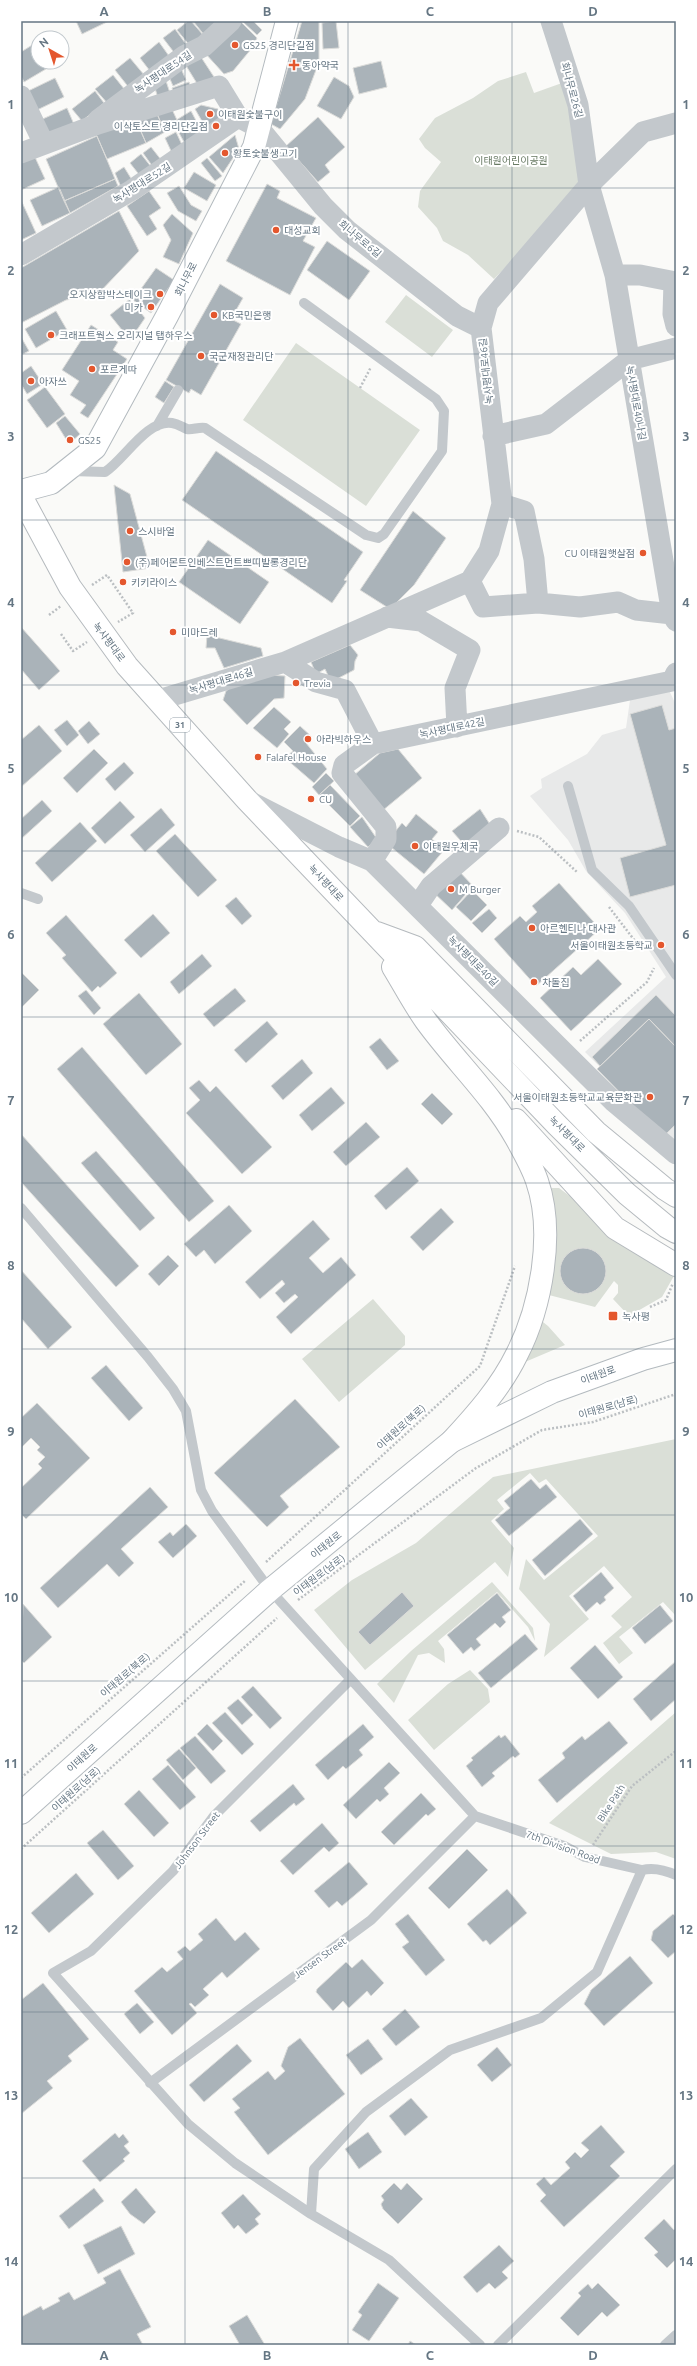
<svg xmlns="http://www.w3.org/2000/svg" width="697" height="2366" viewBox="0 0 697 2366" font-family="Ubuntu,'Noto Sans KR',sans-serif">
  <rect width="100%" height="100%" fill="#fafaf8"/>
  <path fill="#e8e9e9" d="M668,688L676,705V1143L585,1052L666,977L625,913L586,871L568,840L530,796L542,788L541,779L587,754L602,735L626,728L630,700Z"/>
  <path fill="#dadfd7" d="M526,72L534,93L562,83L585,160L575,196L494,279L468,255L443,241L437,228L418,207L420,191L441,162L425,148L419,139L435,118L473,98L498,81Z
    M406,295L453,330L432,357L385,322Z
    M296,343L420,430L366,506L243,420Z
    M552,1188H559L675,1274L662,1297L629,1316L613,1299L618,1293V1285L614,1281L595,1307L545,1294L549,1192Z
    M373,1299L405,1336V1345L339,1402L302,1359Z
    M533,1314L548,1326L565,1345L525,1362Z
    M676,1439V1616L663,1602L619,1637L633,1653L619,1664L603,1643L622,1627L611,1616L632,1597L604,1566L569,1596L589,1619L544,1657L550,1624L519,1589L526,1559L544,1580L598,1536L546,1479L539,1483L530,1473L497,1500L504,1509L491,1521L514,1548L508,1577L495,1562L365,1670L314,1610L352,1580L416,1543L493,1477Z
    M492,1582L533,1628L535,1641L528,1627L497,1592L438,1641L444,1649L445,1663L429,1653L418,1655L394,1703L377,1684L411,1651Z
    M470,1670L488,1689L490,1702L434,1750L408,1720L448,1684Z
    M676,1712V1859L656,1852L611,1854L549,1823Z"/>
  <path fill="#aab3b9" stroke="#dcdcda" d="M76,21H109L82,34Z
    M188,21H191L204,36L191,47L177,30Z
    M193,21H214L217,25L205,36Z
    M240,21L257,38L252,48L233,71L224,74L205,53Z
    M244,21H253L262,30L257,35L243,22Z
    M302,21H319V62L305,99L280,129L271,124Z
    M336,21L339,48L323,49L322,23Z
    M175,29L188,47L176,55L163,38Z
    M37,42L38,62H49L51,66L24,82L21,76V52Z
    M159,42L169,56L150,71L140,58Z
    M199,54L216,80L201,90L185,64Z
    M130,58L145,76L130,89L115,70Z
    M381,61L387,87L359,94L353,68Z
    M180,66L186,80L173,86L167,72Z
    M113,75L125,90L108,104L95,89Z
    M334,77L349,86L354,97L341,119L317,106Z
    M55,78L64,97L35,111L26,92Z
    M165,78L171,96L159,101L153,82Z
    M189,82L192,91L175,97L172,88Z
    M95,91L104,103L82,121L72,109Z
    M170,105L177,120L163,127L156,112Z
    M201,105L218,109L225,120L207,130L195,109Z
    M67,108L76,129L46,142L36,122Z
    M155,109L165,132L146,143L135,118Z
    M191,111L202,132L184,142L173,122Z
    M318,117L345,147L325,165L330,172L318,182L286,146Z
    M135,118L146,143L107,159L95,132Z
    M176,132L183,147L172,153L165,138Z
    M235,135L239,149L223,173L209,157Z
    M97,136L115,179L64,201L46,159Z
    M151,147L162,161L153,167L143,153Z
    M141,154L152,168L141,177L130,163Z
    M34,155L45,179L21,190V161Z
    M207,158L222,176L215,181L201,163Z
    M124,167L132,180L121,187L115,173Z
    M194,172L216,185L207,201L184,188Z
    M115,179L118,186L70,213L64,201Z
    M267,184L280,191L277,198L316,218L303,241L315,247L290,295L226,261Z
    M179,186L191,205L202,211L196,221L178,211L167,193Z
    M59,187L70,213L42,226L30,200Z
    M149,191L161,208L149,216L157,229L147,236L127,206Z
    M21,200L36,233L21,240Z
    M119,211L139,251L97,295L66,300L21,323V268Z
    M172,214L193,233L179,264L163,257L171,240L163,225Z
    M327,241L370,271L349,300L307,270Z
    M156,268L174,280L151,313L133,300Z
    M220,284L243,298L231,319L241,324L201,395L191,389L189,393L166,380Z
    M130,299L145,318L130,340L110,315Z
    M56,311L67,330L36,348L25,329Z
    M91,325L118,342L113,350L127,359L88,418L80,413L86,405L70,395L79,381L62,370Z
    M21,337L29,351L21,355Z
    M31,366L43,384L27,394L21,384V373Z
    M165,381L174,387L164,403L155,397Z
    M45,387L65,414L47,428L27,400Z
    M65,416L80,434L69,444L56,423Z
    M216,451L363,552L344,580L347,581L332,603L182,500Z
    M114,485L130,494L150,568L123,572Z
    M413,511L446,538L414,585L390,609L360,590Z
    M208,540L269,582L240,624L179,582Z
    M21,627L60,671L39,690L21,669Z
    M207,635L261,648L263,656L224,668L215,648H206Z
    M350,645L358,655L355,661L354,670L331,682L325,669L316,674L311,662Z
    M268,675L285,676L284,698L274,699L247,725L223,700L226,691L237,683Z
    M662,705L669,730L676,728V885L630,897L620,858L666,845L630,714Z
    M274,707L291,722L284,729L289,734L277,748L253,728Z
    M67,720L79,735L67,746L54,730Z
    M89,721L100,734L88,744L78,731Z
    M39,725L62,751L21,787V740Z
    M300,726L312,737L306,743L327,769L314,783L285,758L293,751L284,742Z
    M94,749L108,763L77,793L63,778Z
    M398,749L422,778L382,811L353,776L380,753Z
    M124,762L134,773L115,791L105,779Z
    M326,773L334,781L319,795L312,787Z
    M330,785L360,816L350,826L319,795Z
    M42,800L52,811L21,839V819Z
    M120,801L135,817L105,844L91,828Z
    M161,808L175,825L145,852L130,835Z
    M480,809L493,829L468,849L452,831Z
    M416,814L438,832L432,839L444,850L424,874L386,843L402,823L406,827Z
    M362,817L377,839L368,847L350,827Z
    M80,822L97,841L52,882L35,863Z
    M175,834L217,880L198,897L156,851Z
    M457,869L473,886L452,910L432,891Z
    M559,883L600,929L536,986L494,939L520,916L526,922L537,912L532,906Z
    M472,890L487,905L471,921L456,907Z
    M236,897L252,916L242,925L225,906Z
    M489,909L497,918L482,933L472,923Z
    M153,914L170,933L141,958L124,940Z
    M66,915L117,973L100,988L98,986L92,992L62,958L66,955L46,933Z
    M202,954L212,966L179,994L170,982Z
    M598,959L622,984L571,1031L540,998L573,967L581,975Z
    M21,972L39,990L21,1008Z
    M235,988L246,1001L214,1027L203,1014Z
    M86,990L101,1008L94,1015L78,996Z
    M139,993L182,1044L146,1075L103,1024Z
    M656,995L676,1016V1047L649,1019L600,1066L592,1057Z
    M649,1019L676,1047V1124L663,1137L597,1069Z
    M267,1021L278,1034L246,1063L234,1050Z
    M380,1038L399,1061L387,1070L369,1047Z
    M82,1047L214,1201L189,1222L57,1069Z
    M302,1059L313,1073L283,1100L271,1086Z
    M199,1080L210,1092L216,1086L272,1147L242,1174L186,1113L200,1100L189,1088Z
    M331,1087L345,1103L312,1131L299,1115Z
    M432,1093L453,1114L442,1125L421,1104Z
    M366,1122L380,1137L346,1166L333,1152Z
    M21,1134L139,1266L116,1287L21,1182Z
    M96,1151L155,1218L140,1231L81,1163Z
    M407,1167L419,1181L386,1210L374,1196Z
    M229,1205L252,1231L215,1264L204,1250L196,1257L184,1244Z
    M441,1208L454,1222L423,1251L410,1237Z
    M313,1220L330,1239L309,1258L323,1273L341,1257L356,1275L291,1334L276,1317L298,1297L295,1294L284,1303L275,1293L285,1284L282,1280L260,1299L245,1282Z
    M560 1271a23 23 0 1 1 46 0a23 23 0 1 1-46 0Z
    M168,1255L179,1266L159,1286L148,1274Z
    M21,1270L72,1327L48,1349L21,1318Z
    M106,1365L143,1408L129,1421L91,1378Z
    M295,1399L340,1447L280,1496L289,1507L267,1527L214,1473Z
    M37,1403L90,1458L26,1519L21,1514V1488L42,1468L38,1464L45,1457L37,1450L40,1447L31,1438L21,1448V1418Z
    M531,1479L540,1489L546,1484L557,1497L509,1536L495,1520L510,1508L504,1501Z
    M150,1487L168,1507L121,1549L134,1563L119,1577L107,1564L58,1608L40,1588Z
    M580,1519L593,1534L545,1576L532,1560Z
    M186,1524L197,1536L173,1558L158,1542L170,1532L173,1536Z
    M601,1572L614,1588L604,1597L606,1600L600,1605L597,1602L586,1612L573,1596Z
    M402,1592L414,1606L370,1645L358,1632Z
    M497,1593L511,1610L502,1617L506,1622L500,1628L495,1623L476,1639L481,1645L474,1651L471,1647L463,1654L447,1635Z
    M23,1604L52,1637L24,1663L21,1660Z
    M660,1605L673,1621L645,1644L632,1628Z
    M525,1634L538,1649L491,1688L478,1673Z
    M595,1645L623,1677L598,1699L570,1668Z
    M676,1661V1699L651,1721L633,1699Z
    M253,1686L282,1718L270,1729L241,1697Z
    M238,1699L253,1715L242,1725L227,1708Z
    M225,1712L254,1744L242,1755L212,1723Z
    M609,1721L628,1743L557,1803L538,1780L565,1758L562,1753L582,1736L585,1740Z
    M207,1724L223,1741L213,1751L197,1734Z
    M363,1724L374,1737L359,1750L363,1755L346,1769L343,1766L328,1780L315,1765Z
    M499,1735L501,1738L505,1735L520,1754L515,1758L513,1756L492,1773L495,1776L482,1787L466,1766L473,1760L471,1758Z
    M195,1736L226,1771L211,1784L180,1748Z
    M179,1749L196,1768L183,1780L166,1760Z
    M389,1762L400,1773L384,1788L389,1794L380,1802L377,1799L356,1819L343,1805Z
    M168,1765L196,1797L180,1810L152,1779Z
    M293,1784L305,1799L296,1806L294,1803L260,1832L250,1821Z
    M139,1790L169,1823L154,1837L124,1804Z
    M421,1793L436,1809L428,1816L426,1814L394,1845L381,1832Z
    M322,1823L339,1843L329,1852L324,1847L293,1875L280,1861Z
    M103,1830L134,1866L118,1880L87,1843Z
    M467,1849L488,1870L449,1909L428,1888Z
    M349,1862L368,1884L342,1906L337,1901L329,1908L314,1891Z
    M76,1873L94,1894L49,1933L31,1913Z
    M507,1889L527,1913L490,1945L486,1940L483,1942L467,1924Z
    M408,1914L445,1960L426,1976L402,1947L409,1942L395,1924Z
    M673,1914L676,1917V1951L668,1958L651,1940L653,1931Z
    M216,1918L235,1941L245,1932L260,1949L227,1978L222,1972L203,1989L209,1995L195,2007L191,2003L189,2004L197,2013L172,2035L134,1991L162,1967L167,1972L183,1959L177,1952L185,1946L190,1951L203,1940L198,1934Z
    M630,1956L653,1983L604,2026L584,2004L591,1990Z
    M362,1959L384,1983L371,1996L367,1991L349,2008L343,2001L333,2011L316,1992L317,1989L346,1962L352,1968Z
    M43,1983L89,2039L68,2056L72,2061L47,2081L53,2088L21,2114V2000Z
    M137,2003L154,2022L140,2034L124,2014Z
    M405,2009L420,2027L396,2046L382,2029Z
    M300,2038L345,2094L268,2155L234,2112L240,2108L232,2099L268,2071L275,2080L285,2071L281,2066L288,2047Z
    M368,2039L383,2059L361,2075L346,2055Z
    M237,2044L252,2061L204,2102L189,2085Z
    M497,2047L512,2065L492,2082L477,2065Z
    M411,2098L428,2117L405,2136L389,2116Z
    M601,2125L625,2152L610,2166L620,2176L564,2227L540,2201L546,2195L536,2184L544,2177L551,2185L570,2168L565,2162L575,2152L581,2158L589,2150L581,2143Z
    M368,2132L382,2152L359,2169L345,2149Z
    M115,2133L119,2138L123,2134L129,2142L124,2146L130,2153L123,2159L125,2161L100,2182L82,2161Z
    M394,2183L401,2190L407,2183L423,2199L398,2224L383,2209L381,2204L384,2200L381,2196Z
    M94,2188L104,2201L69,2229L59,2216Z
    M136,2188L156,2212L144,2224L130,2214L121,2202Z
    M243,2194L261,2214L255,2219L259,2224L246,2234L238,2225L234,2229L221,2213Z
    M664,2219L674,2230L676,2228V2259L667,2268L654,2255L658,2252L644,2238Z
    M121,2226L135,2254L98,2274L83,2245Z
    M499,2245L514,2261L502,2272L508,2278L495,2289L489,2283L477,2293L463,2277Z
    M120,2269L151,2327L137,2334L143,2345H21V2317L41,2306L43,2310L60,2301L58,2298L69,2292L74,2300L106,2283L103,2278Z
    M378,2283L399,2298L369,2341L352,2330L362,2315L358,2312Z
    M598,2283L620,2305L607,2317L602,2312L578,2336L560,2318L581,2296L578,2293L588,2284L592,2289Z
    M247,2315L265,2345H240L229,2326Z
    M410,2341L416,2345H408Z"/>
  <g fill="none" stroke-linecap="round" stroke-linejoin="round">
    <g stroke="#b3babf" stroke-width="24">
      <path id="secondary" d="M21,491L51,483L95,448L167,316L254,147L287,21
        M21,1813L270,1590L452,1441L552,1392L643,1359L676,1350"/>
    </g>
    <g stroke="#b5babe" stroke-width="24">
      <path id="primary" d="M21,496L70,587L127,666L247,800L557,1125L627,1194L667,1227L676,1232
        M377,933L415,947L596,1132L665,1189L676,1196
        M393,967C404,985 414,1004 426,1021C455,1061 492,1095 516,1138C524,1152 532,1166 537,1181C555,1233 541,1307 517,1354C501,1387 476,1415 452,1441
        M516,1120L615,1228L676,1265"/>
    </g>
    <path stroke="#bbbfc2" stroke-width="2.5" stroke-dasharray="2 2" stroke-linecap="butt" d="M360,388L371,367
      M92,585L107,575L133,613L118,622
      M49,615L61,606
      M61,634L73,651L87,642
      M517,831L539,837L577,872
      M609,907L635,941
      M580,1041L647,982L654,968
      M650,1307L666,1300L673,1283
      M266,1562L480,1366L515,1266
      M298,1600L476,1468L542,1430L593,1422L676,1394
      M21,1778L246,1580
      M593,1845L632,1786L676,1751
      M21,1849L277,1618"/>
    <path stroke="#c3c8cc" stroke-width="10" d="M157,426L178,390
      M71,471L105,472C124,460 147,419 172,423C178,424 182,427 187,429C192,430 199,427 205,428L366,535L378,538L384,534L442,451L444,411L436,399L304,303
      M568,786L592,870L629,906L676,975
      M21,893L38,899
      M21,1208L148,1357L173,1389L186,1411L201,1490L212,1511L270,1590L475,1816L564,1846L585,1857L642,1870C654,1867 665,1870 676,1875
      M350,1680L214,1816L173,1871L91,1951L53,1973L188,2124L235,2163L311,2214L389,2260L480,2345
      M150,2083L371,1920L475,1816
      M311,2214L314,2169L366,2112L450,2050L541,2018L597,1972L642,1870
      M498,2345L676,2169
      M665,2345L676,2335"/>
    <path stroke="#c3c8cc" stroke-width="21" d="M551,21L578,105L589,185L615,275L672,614L676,621
      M21,96L44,144
      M98,120L184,56L204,46L231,21
      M21,153L98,124L219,86L238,117
      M21,255L132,190L238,117L259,128L323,206L347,230L457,316L481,328
      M615,275H640L676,282
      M674,282L673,314L676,326
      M493,436L546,424L629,360L676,348
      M502,504L524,511L534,559L538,603
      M470,581L483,607L538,603L580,607L618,602L636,610L672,614L676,610
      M387,617L421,621L470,650L455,688L457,727
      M285,662L316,682L345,690L373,744
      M158,700L285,662L470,581L489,551L502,504L481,328L488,303L589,185L643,132L676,123
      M251,802L339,847L372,861L614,1102L676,1154
      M372,861L386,839V827L342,773L344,765L373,744L672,681L676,673
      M418,905L431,886L499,828"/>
    <use href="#secondary" stroke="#fff" stroke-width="22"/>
    <use href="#primary" stroke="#fff" stroke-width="22"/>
  </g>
  <path fill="none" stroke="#657683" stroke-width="1" stroke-opacity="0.55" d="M185,21V2345M348,21V2345M512,21V2345M21,188H676M21,354H676M21,520H676M21,685H676M21,851H676M21,1017H676M21,1183H676M21,1349H676M21,1515H676M21,1681H676M21,1846H676M21,2012H676M21,2178H676"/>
  <g fill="#e4572e" stroke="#fff" stroke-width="1.5">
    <circle cx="235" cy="45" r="4"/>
    <path d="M292 59h4v4h4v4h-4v4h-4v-4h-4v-4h4z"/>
    <circle cx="210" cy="114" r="4"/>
    <circle cx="216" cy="126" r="4"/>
    <circle cx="225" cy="153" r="4"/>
    <circle cx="276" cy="230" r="4"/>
    <circle cx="160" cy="294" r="4"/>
    <circle cx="151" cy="307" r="4"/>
    <circle cx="214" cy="315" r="4"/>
    <circle cx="51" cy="335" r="4"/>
    <circle cx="201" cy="356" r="4"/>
    <circle cx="92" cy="369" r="4"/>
    <circle cx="31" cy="381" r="4"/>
    <circle cx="70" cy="440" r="4"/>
    <circle cx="130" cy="531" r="4"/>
    <circle cx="643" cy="553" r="4"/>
    <circle cx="127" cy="562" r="4"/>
    <circle cx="123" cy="582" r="4"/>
    <circle cx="173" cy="632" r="4"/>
    <circle cx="296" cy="683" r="4"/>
    <circle cx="308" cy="739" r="4"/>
    <circle cx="258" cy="757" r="4"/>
    <circle cx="311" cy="799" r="4"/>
    <circle cx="415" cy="846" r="4"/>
    <circle cx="451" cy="889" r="4"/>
    <circle cx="532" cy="928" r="4"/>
    <circle cx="661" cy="945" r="4"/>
    <circle cx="534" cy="982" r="4"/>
    <circle cx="650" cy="1097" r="4"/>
    <rect x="608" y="1311" width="10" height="10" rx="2"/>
  </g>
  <g text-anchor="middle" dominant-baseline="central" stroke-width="4" stroke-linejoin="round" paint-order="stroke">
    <rect fill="#fff" stroke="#939fa8" stroke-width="1" x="170" y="718" width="20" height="14" rx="3"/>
    <g font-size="9" font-weight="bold" fill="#657683">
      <text x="180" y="725">31</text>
    </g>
    <g font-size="10" fill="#657683" stroke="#fff" text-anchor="start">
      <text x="243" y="45">GS25 경리단길점</text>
      <text x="302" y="65">동아약국</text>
      <text x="218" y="114">이태원숯불구이</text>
      <text x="208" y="126" text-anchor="end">이삭토스트 경리단길점</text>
      <text x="233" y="153">황토숯불생고기</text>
      <text x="284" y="230">대성교회</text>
      <text x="152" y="294" text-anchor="end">오지상함박스테이크</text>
      <text x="143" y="307" text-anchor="end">미카</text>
      <text x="222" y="315">KB국민은행</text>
      <text x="59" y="335">크래프트웍스 오리지널 탭하우스</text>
      <text x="209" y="356">국군재정관리단</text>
      <text x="100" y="369">포르게따</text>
      <text x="39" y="381">아자쓰</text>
      <text x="78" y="440">GS25</text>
      <text x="138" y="531">스시바얼</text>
      <text x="635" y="553" text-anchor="end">CU 이태원햇살점</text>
      <text x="135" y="562">(주)페어몬트인베스트먼트쁘띠발롱경리단</text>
      <text x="131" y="582">키키라이스</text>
      <text x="181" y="632">미마드레</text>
      <text x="304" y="683">Trevia</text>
      <text x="316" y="739">아라빅하우스</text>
      <text x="266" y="757">Falafel House</text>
      <text x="319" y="799">CU</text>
      <text x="423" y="846">이태원우체국</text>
      <text x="459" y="889">M Burger</text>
      <text x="540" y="928">아르헨티나 대사관</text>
      <text x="653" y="945" text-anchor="end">서울이태원초등학교</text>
      <text x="542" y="982">차돌집</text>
      <text x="642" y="1097" text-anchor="end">서울이태원초등학교교육문화관</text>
      <text x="622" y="1316">녹사평</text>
    </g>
    <g font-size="10" fill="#657683" stroke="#fff">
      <text transform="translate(163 72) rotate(-34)">녹사평대로54길</text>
      <text transform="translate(572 90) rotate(75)">회나무로26길</text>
      <text transform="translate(142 183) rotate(-32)">녹사평대로52길</text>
      <text transform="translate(360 239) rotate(40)">회나무로6길</text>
      <text transform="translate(186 279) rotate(-63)">회나무로</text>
      <text transform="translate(486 371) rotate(-96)">녹사평대로46길</text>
      <text transform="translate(636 403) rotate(80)">녹사평대로40나길</text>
      <text transform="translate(109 642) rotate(53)">녹사평대로</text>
      <text transform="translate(221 681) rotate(-17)">녹사평대로46길</text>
      <text transform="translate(452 728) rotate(-12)">녹사평대로42길</text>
      <text transform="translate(326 883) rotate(47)">녹사평대로</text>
      <text transform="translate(473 961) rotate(45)">녹사평대로40길</text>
      <text transform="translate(567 1134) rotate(45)">녹사평대로</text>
      <text transform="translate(598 1375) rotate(-20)">이태원로</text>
      <text transform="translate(608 1407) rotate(-16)">이태원로(남로)</text>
      <text transform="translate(401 1427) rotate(-42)">이태원로(북로)</text>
      <text transform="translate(326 1545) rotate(-39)">이태원로</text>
      <text transform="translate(319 1575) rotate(-37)">이태원로(남로)</text>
      <text transform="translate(125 1675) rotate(-41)">이태원로(북로)</text>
      <text transform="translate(82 1758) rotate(-42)">이태원로</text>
      <text transform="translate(76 1789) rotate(-42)">이태원로(남로)</text>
      <text transform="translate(611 1803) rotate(-57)">Bike Path</text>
      <text transform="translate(197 1840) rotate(-53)">Johnson Street</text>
      <text transform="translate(563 1847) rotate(20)">7th Division Road</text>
      <text transform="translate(320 1958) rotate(-36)">Jensen Street</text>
    </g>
    <g font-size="10" fill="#687a64" stroke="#fff">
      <text x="511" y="160">이태원어린이공원</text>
    </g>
  </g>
  <rect width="697" height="2366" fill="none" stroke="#ffffff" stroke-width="44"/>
  <g transform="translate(50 50) rotate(321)"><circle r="19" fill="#ffffff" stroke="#c1c8cd"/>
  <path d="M0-3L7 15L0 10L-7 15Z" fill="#e4572e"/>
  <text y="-6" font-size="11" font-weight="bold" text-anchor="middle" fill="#657683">N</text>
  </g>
  <rect x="22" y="22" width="653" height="2322" fill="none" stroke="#657683" stroke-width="1.5"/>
  <g font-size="13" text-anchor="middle" font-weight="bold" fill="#657683">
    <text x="104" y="16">A</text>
    <text x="267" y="16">B</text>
    <text x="430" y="16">C</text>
    <text x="593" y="16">D</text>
    <text x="11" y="109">1</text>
    <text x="686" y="109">1</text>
    <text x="11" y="275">2</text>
    <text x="686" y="275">2</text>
    <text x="11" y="441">3</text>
    <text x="686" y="441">3</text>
    <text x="11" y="607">4</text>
    <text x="686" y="607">4</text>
    <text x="11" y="773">5</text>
    <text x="686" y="773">5</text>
    <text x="11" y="939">6</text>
    <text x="686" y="939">6</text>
    <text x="11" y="1105">7</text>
    <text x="686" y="1105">7</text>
    <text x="11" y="1270">8</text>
    <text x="686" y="1270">8</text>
    <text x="11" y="1436">9</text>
    <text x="686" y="1436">9</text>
    <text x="11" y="1602">10</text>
    <text x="686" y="1602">10</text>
    <text x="11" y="1768">11</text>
    <text x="686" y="1768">11</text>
    <text x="11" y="1934">12</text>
    <text x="686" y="1934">12</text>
    <text x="11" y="2100">13</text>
    <text x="686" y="2100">13</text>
    <text x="11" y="2266">14</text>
    <text x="686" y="2266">14</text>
    <text x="104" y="2360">A</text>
    <text x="267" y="2360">B</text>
    <text x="430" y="2360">C</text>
    <text x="593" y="2360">D</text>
  </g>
</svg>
